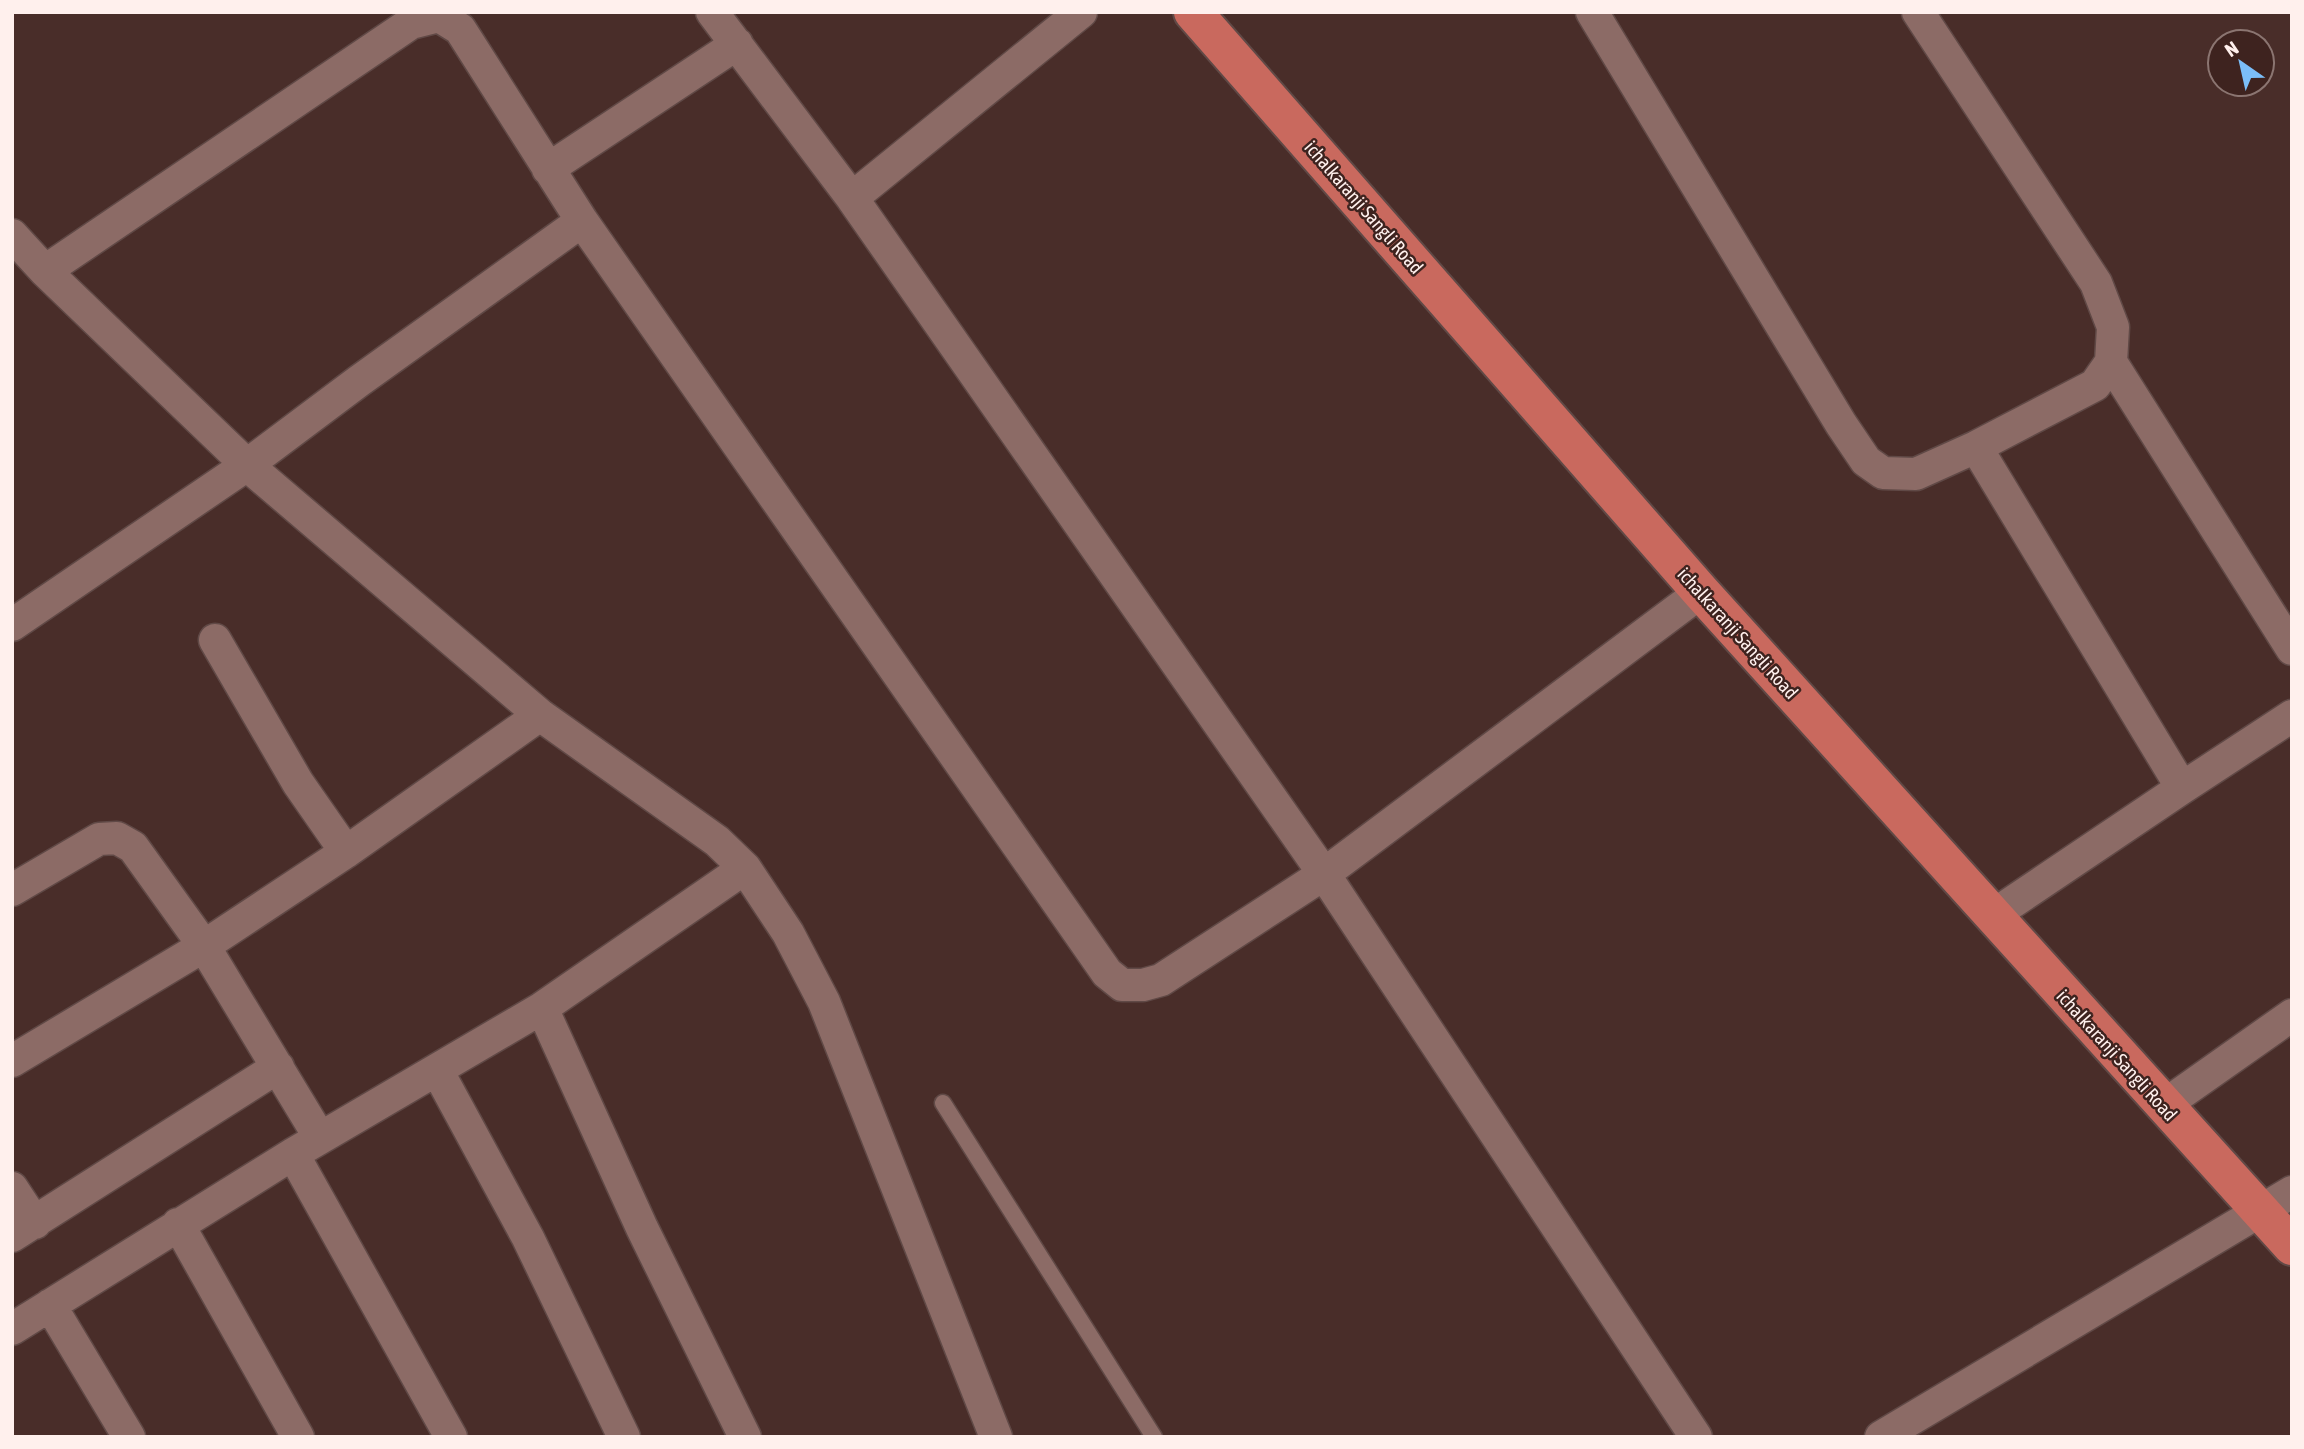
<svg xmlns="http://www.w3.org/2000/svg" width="2304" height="1449" viewBox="0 0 2304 1449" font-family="'Asap Condensed',sans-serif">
  <rect width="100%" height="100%" fill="#492d29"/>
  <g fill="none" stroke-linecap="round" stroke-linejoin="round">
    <g stroke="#604946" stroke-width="19">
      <path id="lane" d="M943,1103L1154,1437"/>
    </g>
    <g stroke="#604946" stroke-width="35">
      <path id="street" d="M712,12L852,198L1324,874L1696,1437
        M1592,12L1841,424L1866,461L1883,473L1916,474L1976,447L2095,385L2111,362L2113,327L2096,283L1918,12
        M548,169L737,44
        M852,198L1081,12
        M12,235L45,271L247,465L540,715L717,841L745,868L788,933L824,1002L996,1437
        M45,271L411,23L439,16L460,29L582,221L1107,973L1122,985H1143L1161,980L1324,874L1701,592
        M2111,362L2292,649
        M1976,447L2182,788
        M12,625L247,465L359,381L582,221
        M215,640L298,783L346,852
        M12,890L99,839L117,838L133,847L204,946L320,1138
        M1992,916L2182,788L2292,716
        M542,1008L642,1228L745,1437
        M12,1061L204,946L346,852L540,715
        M437,1070L528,1238L624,1437
        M2163,1106L2292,1015
        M293,1154L451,1437
        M12,1188L35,1223
        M178,1224L298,1437
        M12,1236L278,1067
        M50,1305L129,1437
        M12,1329L293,1154L542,1008L745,868
        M1881,1437L2292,1192"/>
    </g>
    <g stroke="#604946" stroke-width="42">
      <path id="primary" d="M1193,12L1701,592L2292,1246"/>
    </g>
    <use href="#lane" stroke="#8c6b66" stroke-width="16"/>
    <use href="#street" stroke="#8c6b66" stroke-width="32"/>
    <use href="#primary" stroke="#c9695e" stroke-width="38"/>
  </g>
  <g text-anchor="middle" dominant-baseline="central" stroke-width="5" stroke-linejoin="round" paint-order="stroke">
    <g font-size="19" fill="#fff0ed" stroke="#3e231f">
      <text transform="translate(1364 207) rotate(49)">ichalkaranji Sangli Road</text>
      <text transform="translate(1738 633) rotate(48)">ichalkaranji Sangli Road</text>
      <text transform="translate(2117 1055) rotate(48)">ichalkaranji Sangli Road</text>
    </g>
  </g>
  <rect width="2304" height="1449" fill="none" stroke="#fff0ed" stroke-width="28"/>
  <g transform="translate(2241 63) rotate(326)"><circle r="33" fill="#3e231f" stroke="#8b7571" stroke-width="2"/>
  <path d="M0-5L12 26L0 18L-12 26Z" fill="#7bbef8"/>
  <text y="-10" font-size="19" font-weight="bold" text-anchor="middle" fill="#fff0ed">N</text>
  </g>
</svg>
